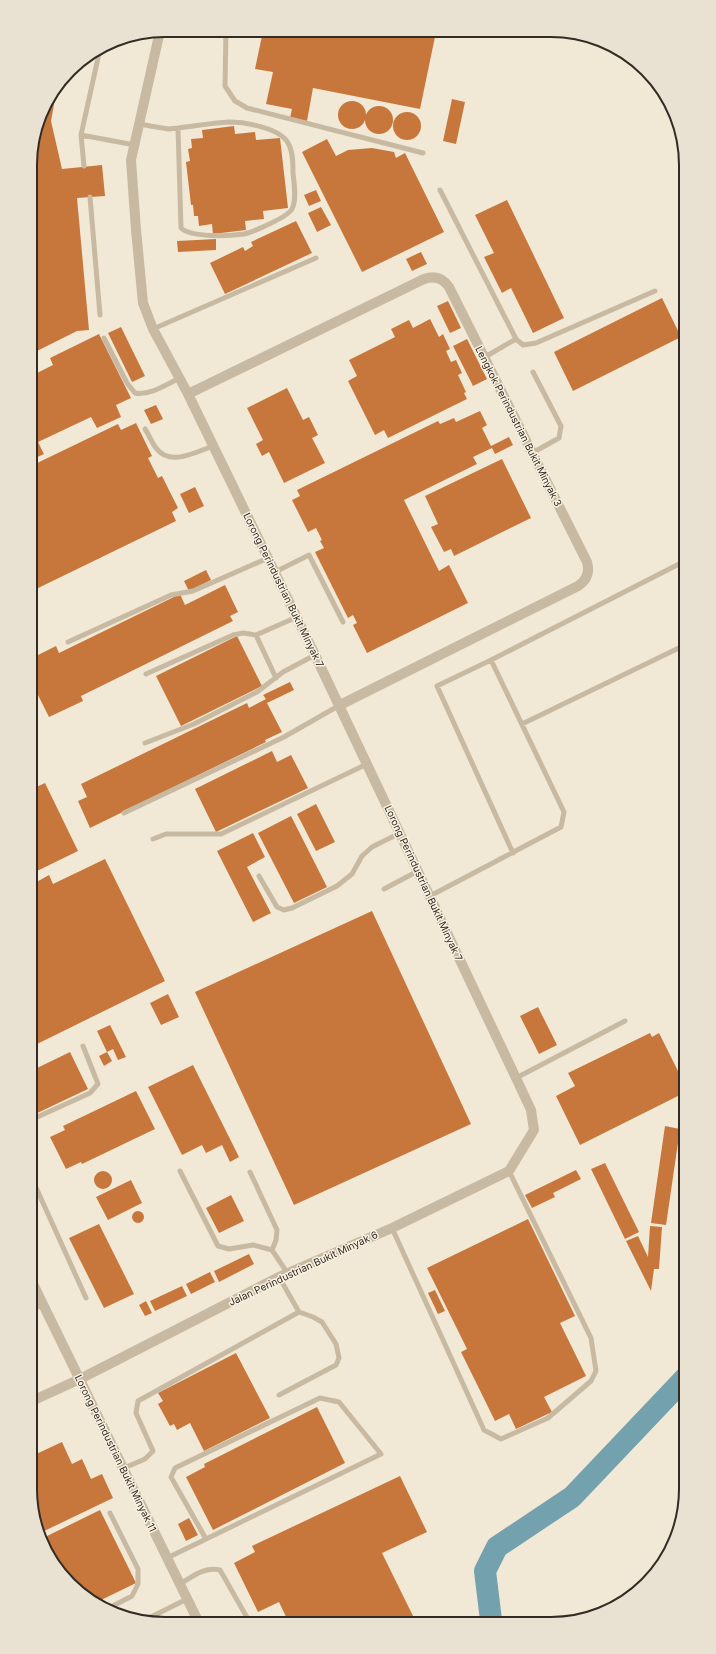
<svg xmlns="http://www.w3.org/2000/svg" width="716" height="1654" viewBox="0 0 716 1654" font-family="Inter,sans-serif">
  <rect width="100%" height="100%" fill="#f1e9d5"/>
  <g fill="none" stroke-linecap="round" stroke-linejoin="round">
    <path stroke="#74a1ae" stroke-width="22" d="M491,1620L485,1571L497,1547L572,1497L685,1378"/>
  </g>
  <path fill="#c8773c" d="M263,31L436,32L420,109L313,88L307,121L290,118L292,109L266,104L273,72L255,69Z
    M57,88L51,121L62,169L102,165L105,196L77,198L89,330L77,331L31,354L30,156L44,105Z
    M452,99L465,102L456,144L443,141Z
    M338 115a14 14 0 1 1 28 0a14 14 0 1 1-28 0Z
    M365 120a14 14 0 1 1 28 0a14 14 0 1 1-28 0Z
    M393 126a14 14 0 1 1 28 0a14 14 0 1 1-28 0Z
    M234,126L235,134L255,132L256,140L280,138L288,208L263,211L264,219L245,221L246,230L213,234L212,224L199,226L198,216H194L193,205H191L186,162L190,161L188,149L192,148L191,139L203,138L202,130Z
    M327,139L336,156L348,150L372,148L394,152L396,158L405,153L444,232L362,272L302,152Z
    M316,190L321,201L309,206L304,195Z
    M507,200L564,318L533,333L511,288L502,293L484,257L494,253L475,215Z
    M321,207L331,225L317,232L308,213Z
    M296,221L312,253L225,294L210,263L243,247L245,251L253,246L251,242Z
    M216,239V250L178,252L177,241Z
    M421,252L427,264L412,271L406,259Z
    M662,298L681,337L573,391L554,352Z
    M448,301L461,328L450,333L437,306Z
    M430,319L439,337L443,334L450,349L446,351L451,362L456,360L462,373L458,375L466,392L464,393L467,399L388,438L384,430L375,435L348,381L357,376L349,360L395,337L391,329L409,320L413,328Z
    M121,327L145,376L132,382L108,333Z
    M99,334L131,398L116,405L121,417L97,428L91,417L38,442L44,454L31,460V376L53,365L50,358Z
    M467,339L487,379L473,386L453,346Z
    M287,388L303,420L309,417L318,435L312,438L325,463L284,483L269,452L262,456L256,444L263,440L247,408Z
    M156,405L163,419L151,424L144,410Z
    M480,411L487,425L482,428L491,446L509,437L513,445L495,454L492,448L473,457L477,464L404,500L439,571L449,565L468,603L367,653L353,625L357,623L353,615L348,618L315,552L324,548L320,541L322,540L316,528L308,532L292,500L300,496L297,490L438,421L440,424L454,418L456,422Z
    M136,423L152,456L148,458L158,478L162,476L178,508L172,512L176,521L32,591L31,466L118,424L121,430Z
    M502,459L531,518L454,556L451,549L444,552L431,527L438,524L425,496Z
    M195,487L204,506L189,513L180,494Z
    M206,570L211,580L189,591L184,581Z
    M225,585L238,612L230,616L233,621L81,696L83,701L49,717L32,683V658L56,646L59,653L180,594L185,605Z
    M237,636L262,686L181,726L156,676Z
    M290,682L294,690L267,703L282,732L265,740L266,742L90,828L78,801L87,797L81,784L247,703L249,708L266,699L263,695Z
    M272,751L277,762L291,755L308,788L216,832L195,789Z
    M45,783L78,851L33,873L32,789Z
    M316,804L335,842L316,851L297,814Z
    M291,816L327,887L294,903L258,833Z
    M253,833L265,857L247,867L271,913L253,922L217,851Z
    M105,859L165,981L33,1046V894L35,892L33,884L49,875L53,884Z
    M372,911L471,1124L294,1205L195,992Z
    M168,994L179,1017L161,1025L150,1003Z
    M538,1007L557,1045L539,1054L520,1016Z
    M110,1025L126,1057L118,1060L113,1049L107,1052L97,1031Z
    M650,1033L652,1037L659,1033L684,1083V1093L580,1145L556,1096L575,1086L568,1073Z
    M70,1052L88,1089L33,1115V1070Z
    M107,1052L112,1061L104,1066L99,1056Z
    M193,1065L239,1157L230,1162L222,1145L206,1153L202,1145L182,1155L148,1087Z
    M136,1091L155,1129L82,1164L81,1162L66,1169L50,1137L65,1130L63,1126Z
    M665,1126L680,1129L666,1225L651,1223Z
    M605,1163L639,1232L625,1239L591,1169Z
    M576,1170L581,1179L553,1193L555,1197L532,1208L525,1195Z
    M94 1180a9 9 0 1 1 18 0a9 9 0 1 1-18 0Z
    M131,1180L142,1203L108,1220L96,1197Z
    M231,1195L244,1221L219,1233L206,1208Z
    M132 1217a6 6 0 1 1 12 0a6 6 0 1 1-12 0Z
    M528,1219L575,1316L560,1323L586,1376L544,1397L552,1412L516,1429L509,1414L495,1421L461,1352L467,1349L427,1268Z
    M99,1224L134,1294L104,1308L69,1238Z
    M650,1226L662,1227L659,1269H654L651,1291L626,1241L638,1236L648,1257Z
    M249,1254L254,1264L219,1282L214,1271Z
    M210,1272L215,1282L191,1294L186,1284Z
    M182,1286L187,1296L155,1311L150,1301Z
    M435,1290L445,1311L438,1314L428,1293Z
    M146,1301L152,1313L145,1316L139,1305Z
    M236,1353L270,1418L204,1451L190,1423L177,1430L174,1424L170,1426L158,1404L163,1401L158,1393Z
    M317,1407L345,1463L213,1530L186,1477L205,1467L204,1464Z
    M62,1442L72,1464L82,1459L91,1479L102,1474L113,1498L40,1533L35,1523L34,1455Z
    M400,1476L427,1532L382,1553L415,1620L288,1621L279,1602L258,1612L234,1563L255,1552L252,1546Z
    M100,1510L136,1583L95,1603L70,1585L43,1538Z
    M189,1518L198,1535L186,1541L178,1524Z"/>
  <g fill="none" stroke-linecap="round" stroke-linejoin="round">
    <path stroke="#c8baa2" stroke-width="5" d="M226,30L225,86L235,101L247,108L423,153
      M139,124L168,129L178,128L181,228C192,238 229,236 244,234C253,232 288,217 292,209C297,199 294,183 293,173C293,163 293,151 288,143C280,128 245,122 229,122C212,123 195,126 178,128
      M81,135L135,145
      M84,166L81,135L100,49
      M440,190L516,339
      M90,197L100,315
      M153,329L316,258
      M104,338L127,383L135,393C150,396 167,384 180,378
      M485,357L516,339L523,345L536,343L655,291
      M145,429C149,435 152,443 156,448C170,467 196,452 213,446
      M532,453L559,438L561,426L533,372
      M275,572L309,555L343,622
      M256,635L276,678
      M68,642L171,595L193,591L268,558
      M146,674L233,635L243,633L256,635L297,617
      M522,724L683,646
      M145,743L194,724L257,692L283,672L315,655
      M124,813L284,737L340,705
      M153,839L166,834H221L367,764
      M513,853L437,686L491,660L683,562
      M259,876L277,907L284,910L292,908L337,886L352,874L362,856L372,847L400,833
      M384,889L418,871
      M430,896L561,827L564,812L491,660
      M516,1078L625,1021
      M33,1119L90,1093L98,1084L83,1046
      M180,1171L218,1246L229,1249L253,1245L272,1250
      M250,1172L277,1230L276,1240L272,1250L288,1274
      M34,1183L86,1298
      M392,1228L484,1430L501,1439L548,1418L591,1381L596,1371L591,1338L509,1171
      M34,1309L43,1304
      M279,1395L336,1365L339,1358L336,1344L322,1322L313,1317L299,1312L279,1277
      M124,1468L145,1459L153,1451L136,1413L138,1401L299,1312
      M167,1558L381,1454L339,1402L320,1398L175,1468L171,1477L206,1539
      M180,1584C192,1577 205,1566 220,1570L249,1621
      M105,1610L132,1596L138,1584V1569L110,1513
      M143,1621L187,1599"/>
    <path stroke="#c8baa2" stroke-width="10" d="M188,394L424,279C435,275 443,278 449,287L587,562C590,572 587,580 578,586L340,705
      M34,1286L198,1621
      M34,1400L80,1379L279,1277L392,1228L509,1171L534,1130L531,1110L516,1078L315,655L188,394L153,329L143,303L136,230L131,160L160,31"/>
  </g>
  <g text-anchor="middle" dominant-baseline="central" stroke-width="3" stroke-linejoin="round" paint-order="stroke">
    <g font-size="10" fill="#332b24" stroke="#f9f2e1">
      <text transform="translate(519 426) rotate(63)">Lengkok Perindustrian Bukit Minyak 3</text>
      <text transform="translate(284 590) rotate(64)">Lorong Perindustrian Bukit Minyak 7</text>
      <text transform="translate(424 883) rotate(65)">Lorong Perindustrian Bukit Minyak 7</text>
      <text transform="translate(303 1268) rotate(-25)">Jalan Perindustrian Bukit Minyak 6</text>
      <text transform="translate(116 1453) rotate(64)">Lorong Perindustrian Bukit Minyak 11</text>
    </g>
  </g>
  <path d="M0 0H716V1654H0ZM165 37H551A128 128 0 0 1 679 165V1489A128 128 0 0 1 551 1617H165A128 128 0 0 1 37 1489V165A128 128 0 0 1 165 37Z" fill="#e9e2d2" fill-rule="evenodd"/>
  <path fill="none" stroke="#332b24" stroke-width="2" d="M165 37H551A128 128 0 0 1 679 165V1489A128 128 0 0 1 551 1617H165A128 128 0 0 1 37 1489V165A128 128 0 0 1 165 37Z"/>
</svg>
